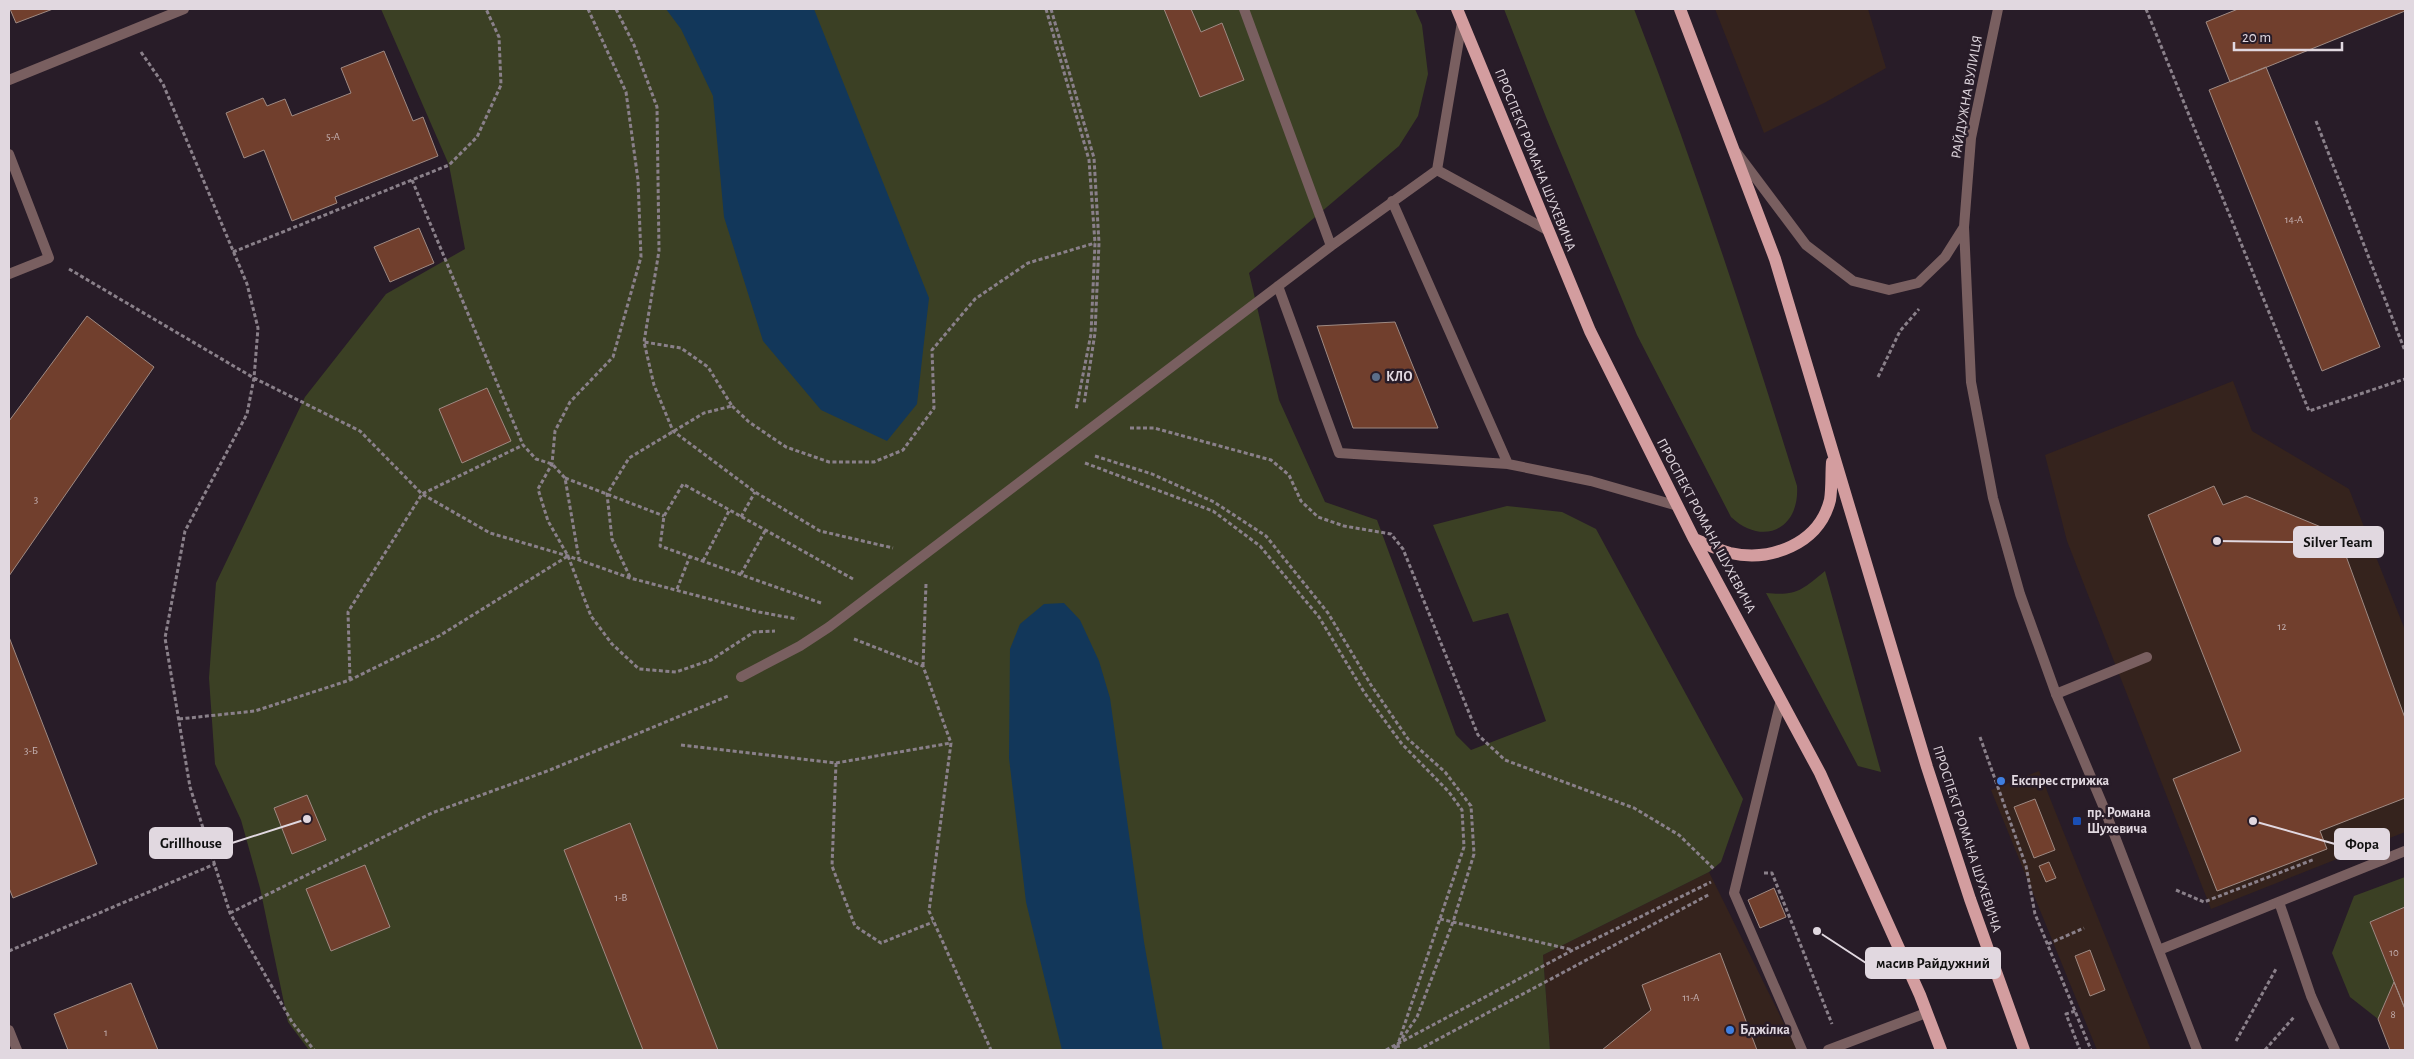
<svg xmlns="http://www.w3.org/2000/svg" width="2414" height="1059" viewBox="0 0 2414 1059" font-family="'Alegreya Sans',sans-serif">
  <rect width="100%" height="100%" fill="#281c28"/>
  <path fill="#35231d" d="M1715,9H1868L1886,68L1826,102L1764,133Z
    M2233,381L2252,431L2349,489L2405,630V832L2211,909L2067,541L2045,455Z
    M2039,771L2151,1050H2097L1991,790Z
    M1709,872L1797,1050H1550L1543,955Z"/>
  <path fill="#3b4024" d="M381,9H1415L1422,25L1428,74L1418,116L1399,146L1249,273L1279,400L1325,502L1377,520L1456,735L1471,750L1546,721L1508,613L1473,622L1433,525L1507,506L1562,512L1596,529L1743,799L1721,862L1709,872L1543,955L1550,1050H309L288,1022L260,888L241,820L215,764L209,678L216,583L305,397L386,294L465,249L449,165Z
    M1504,9H1634C1695,166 1747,325 1797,486C1800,529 1763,547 1731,517L1637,335L1546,117Z
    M1825,571L1881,772L1858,766L1766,593C1797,596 1802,590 1825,571Z
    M2405,877V907L2370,922L2394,982L2378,1019L2350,997L2332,953L2354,896Z"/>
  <path fill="#12375a" d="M666,9H814L929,298L917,404L887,441L821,410L763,341L724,217L713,96L681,29Z
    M1064,603L1080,620L1099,661L1110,698L1144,942L1163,1050H1062L1026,902L1009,758L1010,649L1020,624L1044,604Z"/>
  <path fill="#713f2d" stroke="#9f8a83" d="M10,9H53L16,23Z
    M1164,9H1191L1201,32L1222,23L1244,80L1200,97Z
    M2238,9H2405V11L2230,82L2206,22Z
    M384,51L413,121L423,117L438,156L335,197L337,203L292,221L264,150L244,158L226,113L263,98L267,106L285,99L292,116L351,93L341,68Z
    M2266,67L2380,347L2322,371L2209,90Z
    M419,228L434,263L390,282L374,247Z
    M87,316L154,367L9,576V421Z
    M1395,322L1438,428H1353L1317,326Z
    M487,388L511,441L462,463L439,409Z
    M2214,486L2223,505L2246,496L2338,534L2405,718V798L2320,831L2327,849L2217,891L2173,779L2241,751L2148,515Z
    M9,637L97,864L13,898L9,888Z
    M307,795L326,840L292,854L274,808Z
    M2035,799L2055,850L2034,858L2014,807Z
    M630,823L718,1050H643L564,850Z
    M2049,862L2056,878L2046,882L2039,866Z
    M365,865L390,927L331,951L306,889Z
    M1774,888L1786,917L1760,928L1748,900Z
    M2405,907V1009L2370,922Z
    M2090,950L2105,990L2090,996L2075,956Z
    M1720,953L1757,1050H1602L1651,1010L1642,985Z
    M2394,982L2405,1009V1050H2390L2378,1019Z
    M131,983L158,1050H68L54,1014Z"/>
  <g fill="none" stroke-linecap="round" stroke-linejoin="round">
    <path stroke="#8a808a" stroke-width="3" stroke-dasharray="4 2.5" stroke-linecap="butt" d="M588,9L626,92L638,180L641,257L613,357L570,402L555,431L552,464L538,489L548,521L568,556L591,616L612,644L639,669L676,672L711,660L754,632L775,631
      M616,9L634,45L657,107L659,251L644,342L654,385L673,431L755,492L820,531L893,548
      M1046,9L1089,160L1095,243L1091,334L1076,410
      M1051,9L1094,158L1099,243L1095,333L1084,404
      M2146,9L2309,411L2405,379
      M141,52L163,84L247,284L258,328L254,378L247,414L185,531L165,638L190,787L230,913L292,1022L314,1050
      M2316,121L2405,351
      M412,180L523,445L536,459L552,464L565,478L579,559
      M233,252L449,165L477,137L501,85L499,37L486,9
      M69,269L254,378L360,431L422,494L490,533L568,556L630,578L759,612L797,619
      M1878,377L1900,331L1919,309
      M732,406L749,422L786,447L829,462H874L903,450L934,408L932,350L975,299L1028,263L1095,243
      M1130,428H1154L1271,460L1289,475L1301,501L1318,517L1344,526L1391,534L1403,549L1478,735L1505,760L1634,808L1679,835L1714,869
      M1095,456L1152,474L1214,502L1266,536L1328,613L1371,685L1408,739L1445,772L1471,806L1474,854L1453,922L1417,1017L1394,1050
      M1085,463L1213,511L1260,546L1319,617L1364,692L1402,744L1449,792L1462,810L1464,847L1398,1044L1399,1050
      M565,478L664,516
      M741,517L755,492
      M703,561L729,511
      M741,574L765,531
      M630,577L612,539L607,494L629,458L704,413L732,406L708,367L681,348L644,342
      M677,589L690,556
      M821,603L660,546L664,516L683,484L853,579
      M854,639L923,666L951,743L929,911L991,1050
      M923,666L926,584
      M350,680L348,612L422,494L523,445
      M179,719L255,711L350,680L439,636L568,556
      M1980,737L2026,866L2035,914L2091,1050
      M681,745L836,763L951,743
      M836,763L832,866L855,926L881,943L933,922
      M1764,873H1772L1832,1024
      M2176,890L2204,902L2315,859
      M230,913L432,813L550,770L728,696
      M1440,919L1573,950
      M2048,944L2084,928
      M9,951L215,864
      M2075,1011L2066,1014L2080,1050
      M2236,1041L2276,969
      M1386,1050L1573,950L1711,882
      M1418,1050L1710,894
      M2265,1050L2294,1017"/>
    <path stroke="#795f60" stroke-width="10" d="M1244,9L1331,246
      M9,80L184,9
      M9,154L49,258L9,274
      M1437,170L1549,231
      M1392,201L1508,464
      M1278,286L1339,453L1508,464L1591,481L1678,506
      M741,677L800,646L829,627L1331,246L1437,170L1462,22
      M2056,694L2147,657
      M1781,700L1734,893L1802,1050
      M2279,902L2311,996L2335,1050
      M2159,950L2405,851
      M9,1030L17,1050
      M1828,1050L1926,1013"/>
    <path stroke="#795f60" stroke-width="10" d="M1998,9L1971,138L1964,227L1971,382L1993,498L2020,594L2056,694L2104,808L2197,1050
      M1737,153L1806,245L1853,281L1889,290L1918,283L1945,257L1964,227"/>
    <path stroke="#d39d9f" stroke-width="12" d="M1457,9L1590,331L1694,539L1820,773L1920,995L1941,1050
      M1680,9L1775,259L1927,767L1970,899L2024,1050
      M1694,539C1705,543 1718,550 1730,553C1771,562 1819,544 1830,500C1832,488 1831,474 1832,462"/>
  </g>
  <circle fill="#5c6f8a" stroke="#281c28" stroke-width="2" cx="1376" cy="377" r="5"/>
  <g fill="#3f7fe0" stroke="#281c28" stroke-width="2">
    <circle cx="2001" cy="781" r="5"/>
    <circle cx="1730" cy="1030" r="5"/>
  </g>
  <rect fill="#1a4fb4" stroke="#281c28" stroke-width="2" x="2072" y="816" width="10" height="10" rx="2.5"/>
  <g text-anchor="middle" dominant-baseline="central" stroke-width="5" stroke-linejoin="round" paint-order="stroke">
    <g font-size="11" fill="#c5b2b3">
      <text x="333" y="136">5-А</text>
      <text x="2294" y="219">14-А</text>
      <text x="36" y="499">3</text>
      <text x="2282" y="626">12</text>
      <text x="31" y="750">3-Б</text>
      <text x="621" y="897">1-В</text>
      <text x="2394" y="952">10</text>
      <text x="1691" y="997">11-А</text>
      <text x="2393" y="1014">8</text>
      <text x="106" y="1032">1</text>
    </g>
    <g font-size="14" fill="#e1d8e0" stroke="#281c28">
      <text transform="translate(1967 97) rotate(-80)">РАЙДУЖНА ВУЛИЦЯ</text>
      <text transform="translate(1535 160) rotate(68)">ПРОСПЕКТ РОМАНА ШУХЕВИЧА</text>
      <text transform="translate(1706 526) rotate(62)">ПРОСПЕКТ РОМАНА ШУХЕВИЧА</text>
      <text transform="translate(1967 839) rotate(72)">ПРОСПЕКТ РОМАНА ШУХЕВИЧА</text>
    </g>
    <g font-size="14" font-weight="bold" fill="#e1d8e0" stroke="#281c28" text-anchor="start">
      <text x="1386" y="377">КЛО</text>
      <text x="2011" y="781">Експрес стрижка</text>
      <text x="2087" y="813">пр. Романа<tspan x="2087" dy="16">Шухевича</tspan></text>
      <text x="1740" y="1030">Бджілка</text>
    </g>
  </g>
  <path fill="none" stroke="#e1d8e0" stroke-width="2" d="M2217 541L2294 542M307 819L232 843M2253 821L2335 844M1817 931L1866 963"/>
  <g fill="#e1d8e0" stroke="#281c28" stroke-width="2">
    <circle cx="2217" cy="541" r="5"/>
    <circle cx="307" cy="819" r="5"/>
    <circle cx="2253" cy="821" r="5"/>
    <circle cx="1817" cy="931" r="5"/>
  </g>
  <g fill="#e1d8e0" stroke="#e1d8e0" stroke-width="2">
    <rect x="2294" y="527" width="89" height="30" rx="5"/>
    <rect x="150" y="828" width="82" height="30" rx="5"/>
    <rect x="2335" y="829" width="54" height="30" rx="5"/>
    <rect x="1866" y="948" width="134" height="30" rx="5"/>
  </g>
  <g font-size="15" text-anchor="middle" font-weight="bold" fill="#111">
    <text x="2338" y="547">Silver Team</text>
    <text x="191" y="848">Grillhouse</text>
    <text x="2362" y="849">Фора</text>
    <text x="1933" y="968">масив Райдужний</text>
  </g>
  <rect width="2414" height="1059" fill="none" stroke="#e1d8e0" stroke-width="20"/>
  <path d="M2234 42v8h108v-8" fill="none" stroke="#e1d8e0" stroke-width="2.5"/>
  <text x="2242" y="42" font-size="15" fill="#e1d8e0" stroke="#281c28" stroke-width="4" paint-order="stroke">20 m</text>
</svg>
